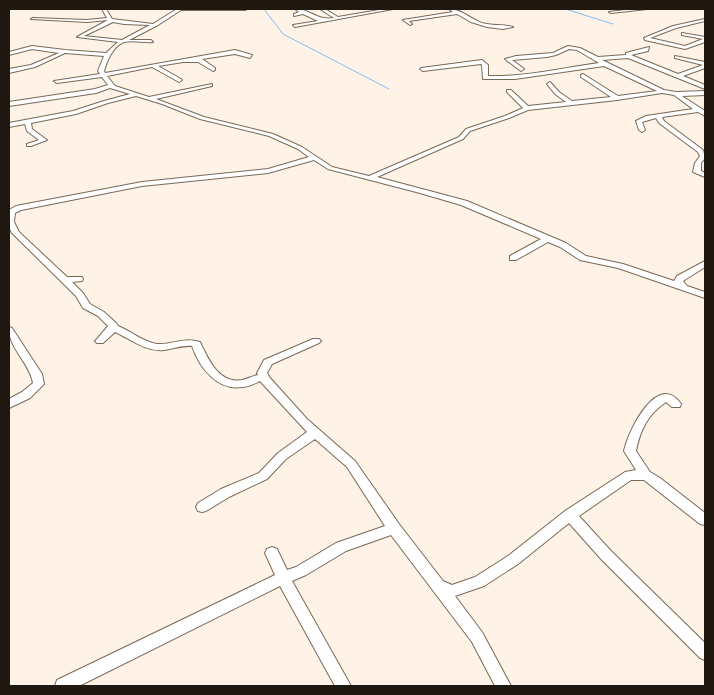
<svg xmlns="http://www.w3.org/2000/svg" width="714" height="695" font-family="'Exo 2',sans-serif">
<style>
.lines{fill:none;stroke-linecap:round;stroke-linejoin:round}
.stream{stroke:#84bbf4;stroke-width:1}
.minor-casing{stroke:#796957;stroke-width:2}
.minor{fill:#fff;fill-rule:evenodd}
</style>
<rect width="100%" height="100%" fill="#fff3e7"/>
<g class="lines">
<path class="stream" d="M264,9L283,34L389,89
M565,9L613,24"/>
<g class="minor-casing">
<path id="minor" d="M102,9H106L112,19L153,24L177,9H247L245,10H181L158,25L129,40H151L153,42C144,43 133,40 124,42C113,46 107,61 104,71L105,73L235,50L252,55L250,58L235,54L202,59L215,68V70L213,71L198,62H183L158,66L181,79L182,80L179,82L152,67L107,76L115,86L149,97L212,84V86L156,99L204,117L273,134L302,147L332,167L369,176L459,137L466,129L505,116L523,108L507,92V90H511L528,106L566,102L555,94L547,84L550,82L559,92L572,101L611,97L581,77V75L583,74L618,96L657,91L604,66L515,79H483L482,65L481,64L423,71L420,69L421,68L482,60L488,65V76C526,77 562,68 599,63L577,50L569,49L556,55L547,57L512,60L523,68L524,69L521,71L505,59L516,56L553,53L568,46L580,48L598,57L626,55V53L649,47L648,51L631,55L678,74L703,65L675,58V56L705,62V68L683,76L705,85V89L628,58L602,60L664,90L676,92L705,91V95L682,96L705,111V116L698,112L662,117L664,121L703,150L705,158L701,163V171L705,173V177L693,172L695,163L700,156L698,152L659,123L656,118L642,122L645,130L642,132L639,130L636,121L646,116L693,109L674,95L662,93L617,100L528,110L509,118L470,131L463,139L377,177L467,201L566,243L586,256L623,264L674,281L677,276L705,261V267L683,281L687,286L705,292V298L618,268L580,260L560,247L548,242L516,260H510V256L541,239L461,205L420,193L328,169L314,160L268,173L142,186L21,210L15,213L14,222L19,232L67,277H82L83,279L82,281L72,282L83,293L90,304L104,312L116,323L118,326C131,331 143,342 157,344C173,345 183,337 200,342C208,358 218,384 242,380C247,379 252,376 258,375L257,373L264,360L313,339H319L321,341L319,343L272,364L267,373L270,378L307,419L355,461L399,524L443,581L452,585L475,577L508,556L565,511L625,472L636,470L624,451C628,431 658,370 681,404L680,407H672L666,402C648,414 640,430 636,451L650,472L660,478L705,513V525L700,524L644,480H631L579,516L611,551L705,643V660L700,658L601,559L569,523L518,564L484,586L455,596L482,632L511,686H495L472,642L391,535L346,551L306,575L292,581L351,686H335L280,586L79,686H55L57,680L275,575L265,553L267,549L272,547L277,549L287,570L296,567L336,543L385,526L347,467L315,439L286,459L267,479L229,497L206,511L202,512L198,511L196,507L198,503L221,489L259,473L278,453L307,432L260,381C254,384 248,387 242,387C217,391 199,367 192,346C182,345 173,349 164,350C145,352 131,339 115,332L103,343H97L95,341L97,339L108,326L98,316L83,308L76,296L12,233L9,227V210L16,206L142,182L268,169L309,157L298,149L269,136L200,119L162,104L136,96L108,103L76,114L31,123L32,129L47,140L31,146H27V144L39,140L27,131L25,124L9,127V123L73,111L104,101L130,94L110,88L96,93L9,106V102L95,89L108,85L102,77L57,83L54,81L100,74L98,71L104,56L65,53L35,67L9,73V69L31,65L59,53L32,49L9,55V52L32,46L65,50L106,53L118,42L77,37L108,20L87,22L31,19L33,18L87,20L107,18ZM113,22L124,24L150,25L122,40L84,36Z
M295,9C309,8 316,21 334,18L320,9H325L338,17L385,9H393L295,27L293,25L318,21L303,14L294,16V14L299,12Z
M449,9C459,8 471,19 482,23C492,26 504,24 513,27L503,29L487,27L471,22L457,14L409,21L412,24L410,25L403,20L453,12Z
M633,9H647L611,13L609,12Z
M705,19V21L676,28L650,38L685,46L703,39L682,35V33L705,37V42L685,49L645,40L644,38L673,26Z
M9,327L12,328L42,374L44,384L30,398L9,408V399L22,392L33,383C30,363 8,348 9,327Z"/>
</g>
<use href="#minor" class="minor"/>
</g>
<rect width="714" height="695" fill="none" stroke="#1f1811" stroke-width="20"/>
</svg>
